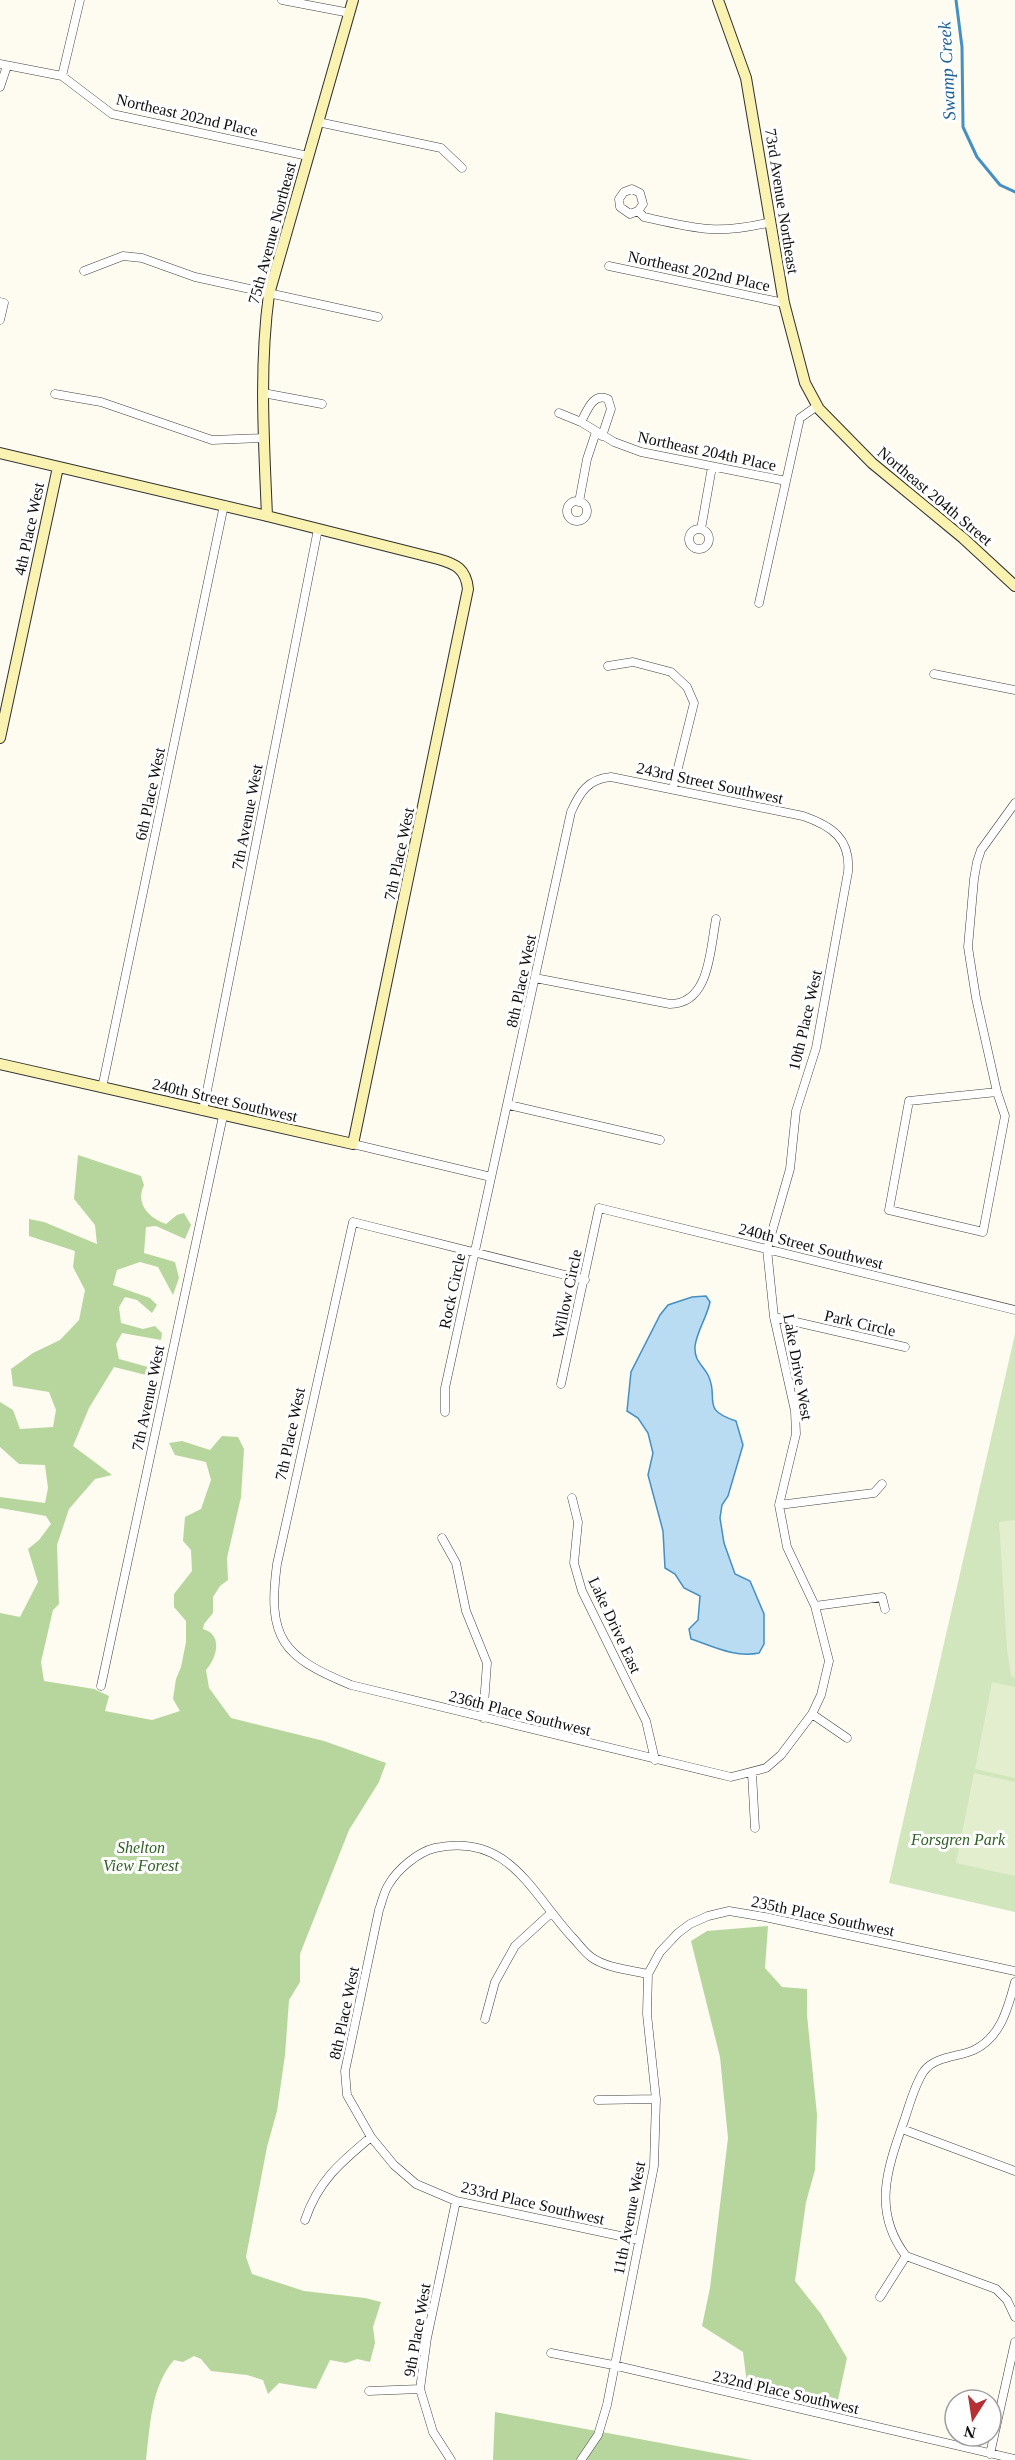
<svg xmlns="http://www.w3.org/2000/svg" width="1015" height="2460" font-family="'Times New Roman',serif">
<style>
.green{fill:#d1e6bc}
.forest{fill:#b6d69d}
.pitch{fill:#e2eecd}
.water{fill:#b9dcf2;stroke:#458fc3;stroke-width:1.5}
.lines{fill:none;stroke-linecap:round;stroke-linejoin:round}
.stream{stroke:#458fc3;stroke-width:3}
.street-casing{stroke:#414141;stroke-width:9}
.secondary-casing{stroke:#303030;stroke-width:12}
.street{stroke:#fff;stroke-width:8}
.secondary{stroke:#f9f2b0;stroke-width:10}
.labels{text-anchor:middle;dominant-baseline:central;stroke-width:6;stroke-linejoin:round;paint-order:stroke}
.street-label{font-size:16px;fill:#0e0e0e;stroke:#fff}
.park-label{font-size:16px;font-style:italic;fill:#2f6123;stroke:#fff}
.water-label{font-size:18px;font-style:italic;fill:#206297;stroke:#fff}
</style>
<rect width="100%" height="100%" fill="#fefbf0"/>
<path class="green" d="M1015,1334V1912L889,1883Z"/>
<path class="forest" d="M78,1155L141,1176L144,1185C135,1204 149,1218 166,1224L177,1215L184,1213L191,1225L185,1239L156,1226L146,1227L144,1253L175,1262L179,1278L173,1295L158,1267L140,1262L117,1270L113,1285L150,1298L157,1305L152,1313L137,1300L125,1297L119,1307L121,1323L143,1329L155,1326L162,1333L161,1340L122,1333L116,1344L119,1359L148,1367L146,1375L114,1367L89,1408L73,1446L112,1475L95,1479L69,1509L57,1545L59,1604L53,1610L41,1662L44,1681L94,1689L109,1696L105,1711L152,1720L180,1711L173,1699L176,1679L181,1667L186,1642V1621L174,1607V1594L192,1571L191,1550L183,1541L185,1517L201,1509L211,1480L206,1462L175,1455L169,1443L182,1441L210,1450L222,1436L238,1437L244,1449L241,1497L227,1558L228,1580L220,1586L213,1597V1613L204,1624L203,1629C224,1635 216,1659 206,1670L209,1688L231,1718L324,1741L386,1763L379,1782L349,1830L300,1954V1982L289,2000L285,2055L277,2111L267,2147L246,2257L252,2274L304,2291L365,2298L381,2302L373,2327L375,2343L370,2362L357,2359L346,2363L330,2360L316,2389L279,2383L268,2394L263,2380L247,2375L211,2371L201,2359L194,2356L183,2362L174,2360C151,2386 150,2427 146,2460H0V1613L20,1617L38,1582L28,1549L39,1540L51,1524L46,1516L0,1508V1497L45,1503L48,1488L45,1465L19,1464L0,1447V1402L13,1410L20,1429L53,1427L56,1410L49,1392L13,1386L11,1369L33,1353L60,1340L79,1320L85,1290L73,1267L75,1251L29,1236V1219L44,1222L97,1244L95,1225L74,1199Z
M768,1926L765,1968L782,1987L807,1989V2015L817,2115L815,2170L806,2202L795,2281L821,2314L847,2358L837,2404L747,2384L743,2352L702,2326L710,2288L728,2138L720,2057L691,1941L707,1931Z
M495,2412L752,2460H493Z"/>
<path class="pitch" d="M1015,1520V1678L1011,1676L1007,1649L999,1522Z
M992,1682L1015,1687V1778L975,1769Z
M974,1773L1015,1782V1876L956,1863Z"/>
<path class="water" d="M706,1296L710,1302C707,1317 697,1331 695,1346C694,1361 702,1364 708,1375C720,1399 699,1409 736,1421L743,1445L728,1496L722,1505L720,1518L724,1543L735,1574L750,1581L764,1614V1644L759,1653C735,1658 712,1646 691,1639L689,1629L698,1620L700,1596L684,1588L675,1574L665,1568L663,1531L648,1475L653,1453L648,1433L638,1418L627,1411L631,1372L660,1315L668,1305L692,1297Z"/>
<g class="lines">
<path class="stream" d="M956,0L962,47L963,127L977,157L1000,185L1015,192"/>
<g class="street-casing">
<path id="street" d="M282,0L350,13
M0,64L62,76L112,114L308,156
M62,76L80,0
M0,87L7,66
M318,122L441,148L462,168
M638,211L630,214L620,207L619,199L624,192L632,189L640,193L643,204L638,211L644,217C697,229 717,235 771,222
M609,266L784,303
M84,271L123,256L142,258L195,277L378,317
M0,302L4,303L0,320
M263,393L322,404
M55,394L101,402L212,440L264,438
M559,413L581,422L614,442L641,452L786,481
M581,422C587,411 593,392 608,399L611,409L602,436
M567 511a10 10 0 1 1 20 0a10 10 0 1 1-20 0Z
M579,502L587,459L596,432
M689 539a10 10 0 1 1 20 0a10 10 0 1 1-20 0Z
M701,529L712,467
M759,603L800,418L817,406
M608,666L633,662L671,672L687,687L694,703L673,788
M934,674L1015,690
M535,978L670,1004C710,1004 710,949 716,919
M102,1088L224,505
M997,1092L1005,1116L983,1232L889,1210L909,1101Z
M997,1092L976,998L968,947L974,879L977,862L981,850L1015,803
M509,1105L660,1140
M203,1111L318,529
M353,1144L491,1177
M774,1317L905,1347
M561,1384L599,1208L1015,1310
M445,1412V1388L571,812C580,792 588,779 611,777L803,816C832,826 851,839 848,872L816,1048L796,1111L790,1169L767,1249L774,1317L795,1411L796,1434L779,1505L787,1547L815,1606L829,1661L821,1695L812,1714L781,1755L766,1768L731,1777L351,1685C282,1657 267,1638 277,1564L353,1222L585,1280
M572,1498L578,1522L574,1563L582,1591L646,1721L655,1760
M779,1505L874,1493L882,1484
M442,1538L456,1563L466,1611L487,1663L483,1718
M815,1606L882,1597L885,1609
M101,1686L223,1116
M812,1714L847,1738
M752,1773L755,1828
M485,2019L495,1982L515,1946L551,1913
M598,2100L656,2099
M902,2129L1015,2171
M305,2220C318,2181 341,2162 371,2137
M639,2240L456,2201L416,2184L394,2165L371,2137L347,2095L345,2071L379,1910C382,1902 384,1891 389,1884C398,1869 418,1852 435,1848C508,1832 531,1892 572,1937C578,1943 584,1952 591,1957C606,1968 630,1970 648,1974
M906,2256C871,2210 888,2167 905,2118C910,2103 915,2084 924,2071C935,2056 959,2057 974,2050C1001,2037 1008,2008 1015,1982
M906,2256L996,2289L1007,2300L1015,2317
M880,2297L906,2256
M551,2353L613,2365L1015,2459
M369,2391L420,2389
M990,2454L1015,2342
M451,2460L433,2432L420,2389L427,2338L456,2201
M581,2460L598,2435L607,2405L654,2166L656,2099L647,2014L648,1974L660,1952L678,1933L690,1924L708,1916L729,1911L765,1917L1015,1971"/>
</g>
<g class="secondary-casing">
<path id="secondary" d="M718,0L746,78L784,303L805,383L819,409L872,463L963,538L1015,586
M0,453L267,516L438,559C456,564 466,569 468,589L353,1144L0,1064
M267,516C264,442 259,368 269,294L353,0
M0,738L58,467"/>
</g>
<use href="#street" class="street"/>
<use href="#secondary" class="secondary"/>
</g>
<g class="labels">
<g class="street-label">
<text transform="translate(187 115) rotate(13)">Northeast 202nd Place</text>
<text transform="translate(782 201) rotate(81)">73rd Avenue Northeast</text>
<text transform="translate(272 233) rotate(-75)">75th Avenue Northeast</text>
<text transform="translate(699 271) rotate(12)">Northeast 202nd Place</text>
<text transform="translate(707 451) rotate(12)">Northeast 204th Place</text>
<text transform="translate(935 496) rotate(40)">Northeast 204th Street</text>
<text transform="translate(29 529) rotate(-78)">4th Place West</text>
<text transform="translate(710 783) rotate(12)">243rd Street Southwest</text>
<text transform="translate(150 794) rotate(-78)">6th Place West</text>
<text transform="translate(247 817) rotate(-79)">7th Avenue West</text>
<text transform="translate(399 854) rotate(-78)">7th Place West</text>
<text transform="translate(521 981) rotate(-78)">8th Place West</text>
<text transform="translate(805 1020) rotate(-77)">10th Place West</text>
<text transform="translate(225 1100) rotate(13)">240th Street Southwest</text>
<text transform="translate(811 1246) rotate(14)">240th Street Southwest</text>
<text transform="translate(452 1291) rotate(-78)">Rock Circle</text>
<text transform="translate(567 1294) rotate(-78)">Willow Circle</text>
<text transform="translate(860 1323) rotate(13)">Park Circle</text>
<text transform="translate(798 1367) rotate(80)">Lake Drive West</text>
<text transform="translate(148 1398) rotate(-78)">7th Avenue West</text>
<text transform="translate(290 1434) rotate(-78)">7th Place West</text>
<text transform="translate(615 1625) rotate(65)">Lake Drive East</text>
<text transform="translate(520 1713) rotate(14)">236th Place Southwest</text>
<text transform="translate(823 1916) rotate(12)">235th Place Southwest</text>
<text transform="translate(344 2013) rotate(-78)">8th Place West</text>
<text transform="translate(533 2203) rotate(13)">233rd Place Southwest</text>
<text transform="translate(629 2218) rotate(-79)">11th Avenue West</text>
<text transform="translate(417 2330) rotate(-80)">9th Place West</text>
<text transform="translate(786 2392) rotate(13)">232nd Place Southwest</text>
</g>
<g class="park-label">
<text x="958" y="1839">Forsgren Park</text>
<text x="141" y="1847">Shelton<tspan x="141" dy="18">View Forest</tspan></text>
</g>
<g class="water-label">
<text transform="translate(947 71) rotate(-93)">Swamp Creek</text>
</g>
</g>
<g transform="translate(973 2418) rotate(192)"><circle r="28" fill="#ffffff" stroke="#9f9f9f" stroke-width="1.5"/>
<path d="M0-4.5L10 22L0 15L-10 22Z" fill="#b43035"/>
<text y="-9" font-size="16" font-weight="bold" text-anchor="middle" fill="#0e0e0e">N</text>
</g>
</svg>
